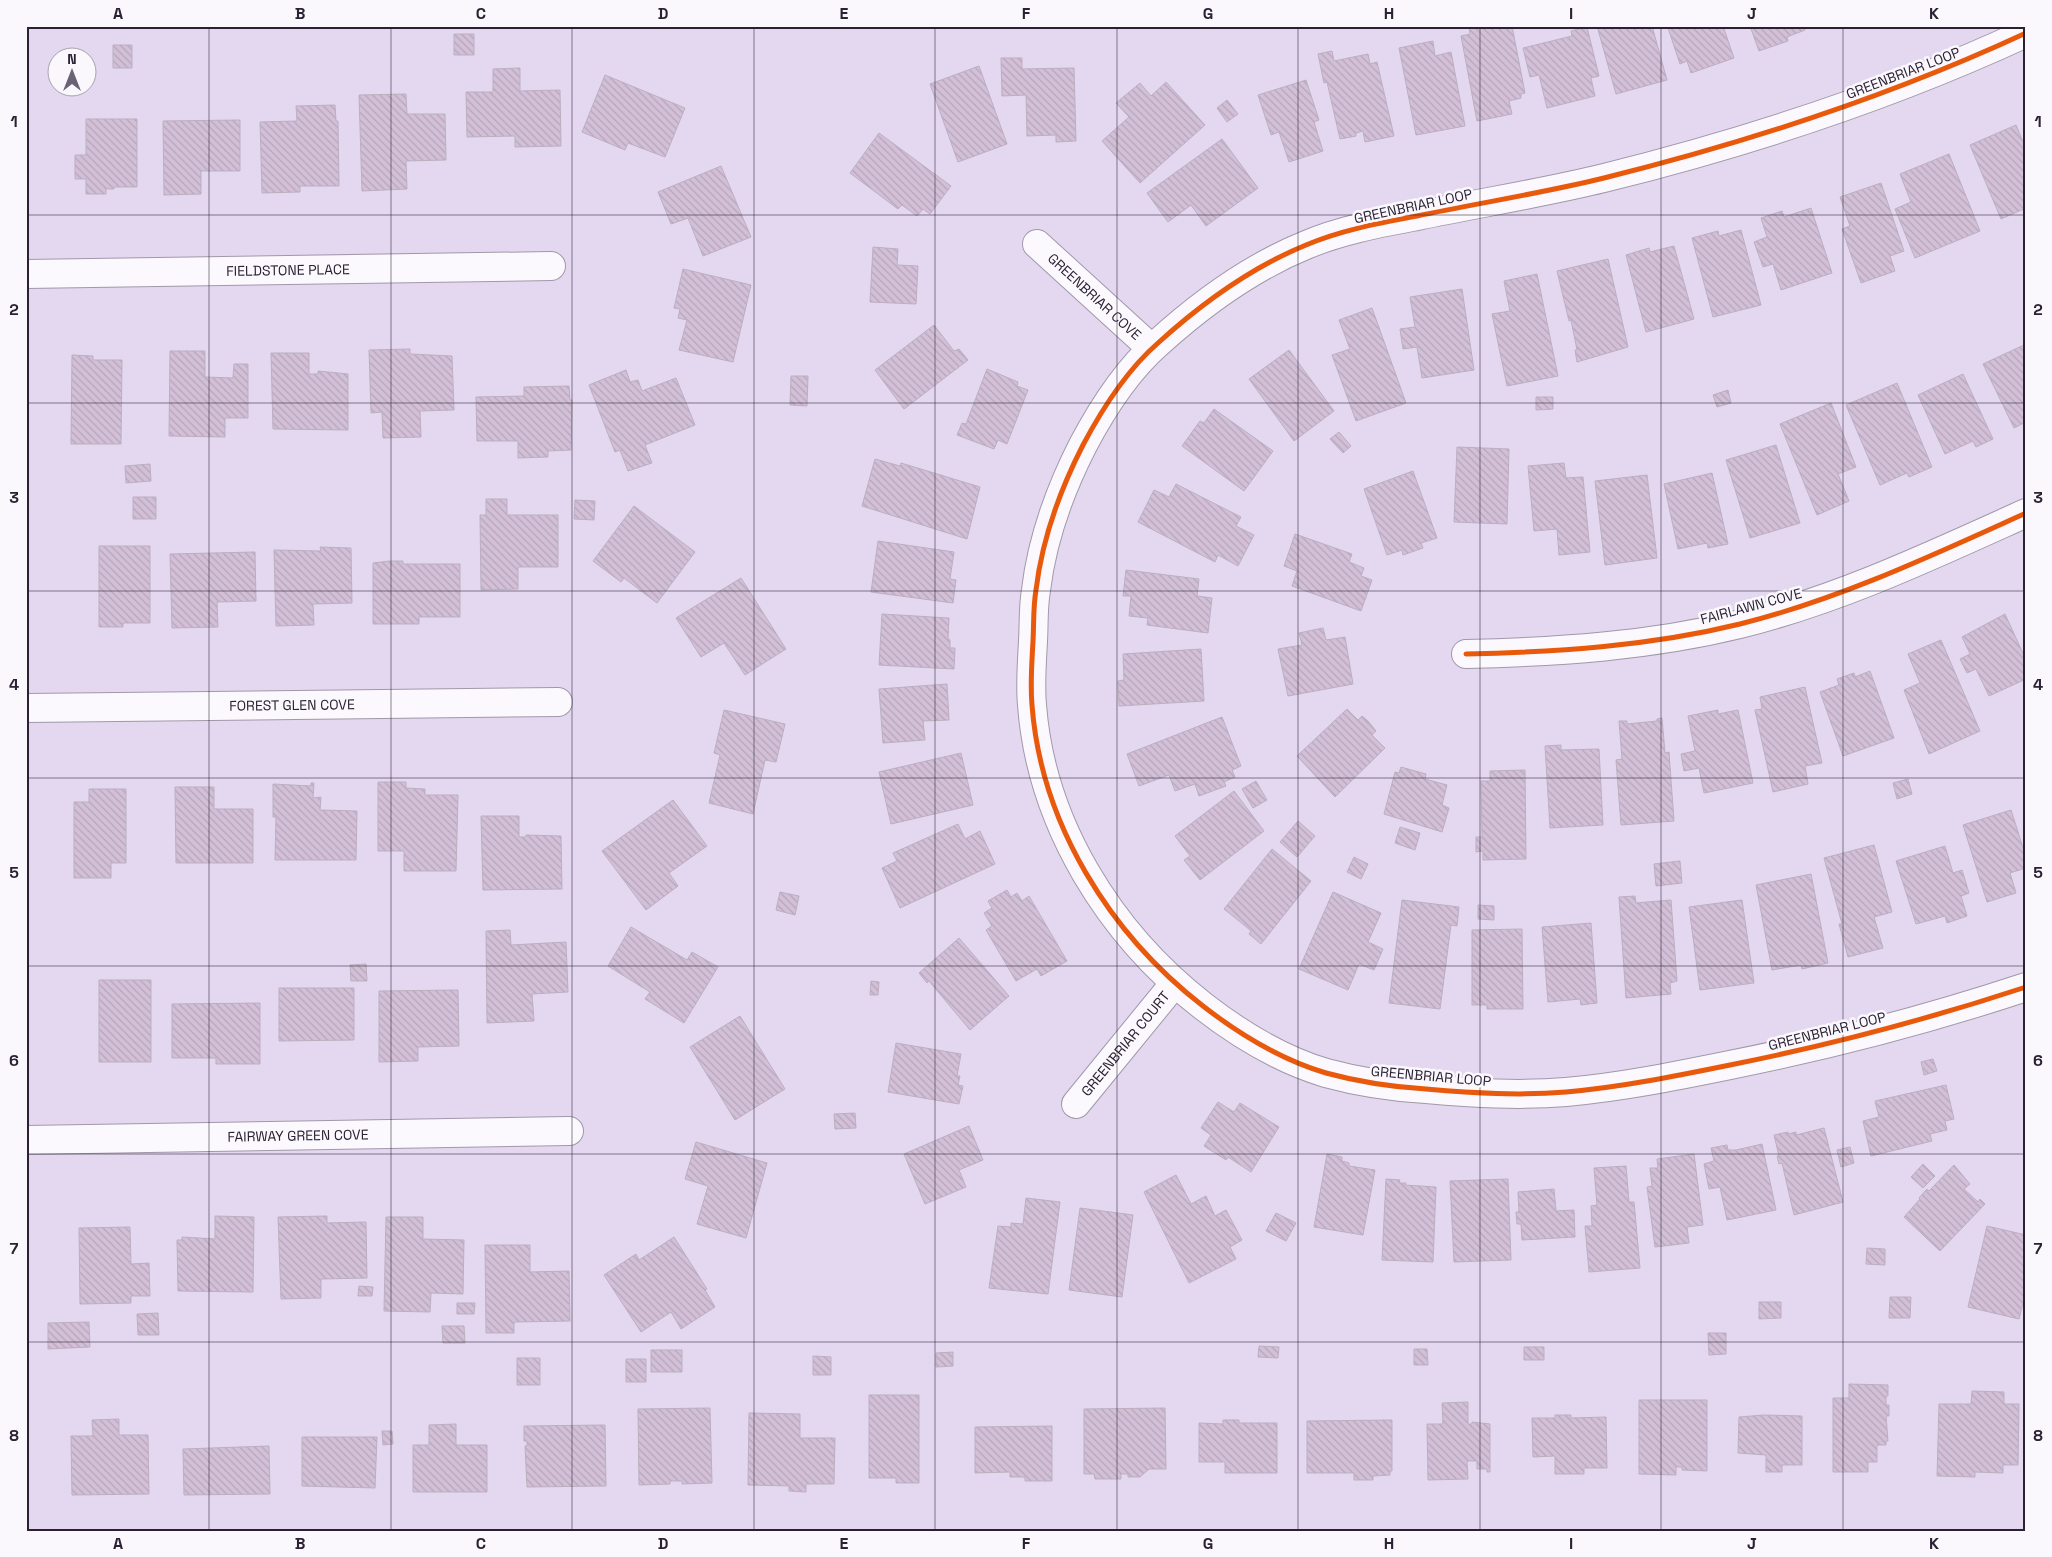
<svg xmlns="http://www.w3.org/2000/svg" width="2052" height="1557" font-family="'Space Grotesk',sans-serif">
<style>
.building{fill:url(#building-back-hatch);stroke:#bbafc0}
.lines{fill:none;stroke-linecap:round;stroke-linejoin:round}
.minor-casing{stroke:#a198aa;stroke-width:30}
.minor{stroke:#fbf9fd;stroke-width:28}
.cycleway-casing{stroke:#faf8fd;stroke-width:8}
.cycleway{stroke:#e8590c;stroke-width:5}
.grid{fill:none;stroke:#2a2233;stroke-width:1;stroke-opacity:0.55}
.labels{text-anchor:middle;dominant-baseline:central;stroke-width:5;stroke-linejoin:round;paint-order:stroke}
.street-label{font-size:14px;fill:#2a2233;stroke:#faf8fd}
.neatline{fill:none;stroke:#2a2233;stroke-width:2}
.grid-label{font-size:16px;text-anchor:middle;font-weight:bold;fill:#2a2233}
</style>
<defs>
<pattern id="building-back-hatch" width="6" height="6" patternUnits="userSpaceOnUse" patternTransform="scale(1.25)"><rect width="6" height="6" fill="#d3c0d8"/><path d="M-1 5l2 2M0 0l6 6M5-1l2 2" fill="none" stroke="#b5a5ba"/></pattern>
</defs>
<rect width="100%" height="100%" fill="#e4d8f0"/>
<path class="building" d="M1469,26H1512L1525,93L1521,94V98L1509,101L1512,114L1477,121L1461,36L1470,34Z
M1597,26H1652L1667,80L1616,94Z
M1723,26L1734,58L1691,73L1687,61L1680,64L1668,28Z
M1750,26H1804L1805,30L1787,37L1788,41L1759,51Z
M1587,27L1599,76L1591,78L1595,96L1547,108L1539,75L1530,77L1523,48L1572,36L1571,31Z
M454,34H474V55H454Z
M1433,41L1435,56L1451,52L1465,126L1416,135L1399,48Z
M113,45H132V68H113Z
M1332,51L1334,61L1368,54L1370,64L1377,62L1394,136L1365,142L1363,131L1356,133V136L1340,139L1327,82L1324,83L1318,54Z
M1001,58H1022V69L1074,68L1076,141L1056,142V135L1027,136L1026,95L1002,96Z
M979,66L1007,144L958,162L930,84Z
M520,68V91L560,90L561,146L515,147V136L467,137L466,92H493V69Z
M605,75L685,108L665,157L628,143L625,150L582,132Z
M1306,80L1319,120L1314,122L1323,151L1289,162L1279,132L1271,135L1258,95Z
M1166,82L1205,125L1140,183L1102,141L1129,117L1116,103L1140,83L1151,96Z
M406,94L407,114H445L446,160L406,161L407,189L362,191L359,95Z
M1227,100L1238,114L1227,122L1217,108Z
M335,105L336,121H338L339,186H300V192L262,193L260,122L297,121L296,106Z
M86,119H137V187H114V189H106V194H86V179H75V155H86Z
M240,120V171H201V194L164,195L163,121Z
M2016,125L2026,149V208L2001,219L1970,145Z
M879,133L951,186L930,214L923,209L917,216L902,205L898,209L850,173Z
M1222,139L1258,188L1206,226L1191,205L1168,222L1147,193Z
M1949,154L1980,231L1915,258L1895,209L1911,202L1900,174Z
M721,166L751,237L703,256L688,218L671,224L658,192Z
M1881,183L1904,251L1890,256L1895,271L1861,283L1842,229L1850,226L1840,197Z
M1811,208L1832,273L1781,290L1773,264L1763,267L1754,242L1767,237L1761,218L1782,211L1784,217Z
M1741,230L1761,305L1713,317L1692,238L1718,231L1719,236Z
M1674,246L1694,319L1646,332L1626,255L1649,248L1650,252Z
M873,247L898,249L897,265L918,266L916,304L870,302Z
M1608,259L1628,347L1577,362L1575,350H1577L1571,320L1569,321L1557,271Z
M683,269L751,285L733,362L679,350L687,320L678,318L680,309L674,308Z
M1537,274L1558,376L1507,386L1492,314L1510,311L1504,281Z
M1462,289L1474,370L1422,378L1417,347L1403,349L1400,329L1415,327L1410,297Z
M1372,308L1406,403L1356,421L1332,355L1350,349L1339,320Z
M934,325L954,351L959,349L968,360L904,409L875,370Z
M2026,344V422L2014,428L1983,364Z
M410,349V354L452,356L454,410L420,411L421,437L383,438L382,412L371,413L369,350Z
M1289,350L1334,411L1294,441L1249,379Z
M170,351H205V377L233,378L234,364H248V418H225V437L169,436Z
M271,353H309V374H318V371L348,374V430L273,429Z
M72,355L93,356V360H122L121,444H71Z
M987,369L1018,382L1017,386L1028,390L1007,444L998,440L994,449L957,435L962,423L966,424Z
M626,370L630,382L638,380L642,391L676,378L695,425L645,445L652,463L628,471L620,450L615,452L589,385Z
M1963,374L1993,439L1976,447L1973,441L1945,454L1918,395Z
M791,376H808L807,406L790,405Z
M1897,383L1932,467L1909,477L1907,473L1880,485L1846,405Z
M569,386L570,400H572L571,450L548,451V457L518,458V441H477L476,397L524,396V387Z
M1728,390L1731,403L1717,407L1713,395Z
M1536,397H1553V409L1536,410Z
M1831,403L1856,467L1838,474L1849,501L1817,515L1780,424Z
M1214,409L1273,451L1244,491L1182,446L1200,421L1204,423Z
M1339,432L1351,446L1343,453L1330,439Z
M1776,445L1800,523L1750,538L1726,460Z
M1457,447L1509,449L1507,524L1454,522Z
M875,459L900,466L901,463L980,487L967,539L862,506Z
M1564,463L1566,478L1583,477L1590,552L1559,555L1557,529L1534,531L1528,466Z
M150,464L151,481L126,483L125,466Z
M1413,471L1437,538L1421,543L1423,548L1403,555L1402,550L1387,555L1364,489Z
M1712,473L1728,544L1708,548L1707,543L1678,549L1664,484Z
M1647,475L1657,558L1605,565L1595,481Z
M1176,484L1241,517L1236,526L1254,535L1238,566L1218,555L1215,562L1138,522L1154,490L1169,497Z
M133,497H156V519H133Z
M486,499H507V515H558V567H518V589L481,590L480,515H486Z
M575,500L595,501L594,520L574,519Z
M634,506L695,552L657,603L624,578L621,582L593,561Z
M1295,534L1352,554L1349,562L1364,568L1361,576L1372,580L1361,611L1292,586L1297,571L1284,566Z
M878,541L954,552L950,579L956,580L953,603L871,592Z
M99,546H150V623H123V627H99Z
M320,547L351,548L352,603L313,604L314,625L276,626L274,550L321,551Z
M255,552L256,601L217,602L218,627L172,628L170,554Z
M390,561H403V564H460V617H419V624H373V563Z
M1126,570L1199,579L1197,596L1212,598L1208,633L1147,625L1148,618L1129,616L1131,596H1123Z
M741,578L786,649L745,675L724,643L701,657L676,618Z
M882,614L949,618L948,639L950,640V648H955L954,669L879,665Z
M2005,614L2026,660V679L1989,696L1976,669L1967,673L1960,659L1970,654L1962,637Z
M1323,628L1326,640L1345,637L1353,684L1288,696L1278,649L1302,645L1299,633Z
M1941,640L1980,731L1929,754L1904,690L1920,683L1908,654Z
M1201,649L1204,701L1119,706L1118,681L1124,680L1123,654Z
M1870,671L1894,738L1843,756L1820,692L1839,685L1837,679L1854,673L1855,677Z
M947,684L949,720L923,721L925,740L883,743L879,689Z
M1805,687L1822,763L1805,766L1808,784L1773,792L1755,710L1762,709L1760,697Z
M1347,709L1358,720L1362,716L1368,721L1376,731L1372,735L1385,748L1335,797L1297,756Z
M724,710L785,724L776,762L765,760L753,814L709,803L720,755L714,753Z
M1718,710V714L1738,710L1753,783L1704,793L1699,768L1684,771L1681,754L1695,751L1688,716Z
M1222,717L1241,766L1232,770L1235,777L1224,782L1226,786L1199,796L1195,784L1175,791L1169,775L1139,786L1127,754Z
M1662,718L1665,753L1669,752L1674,821L1621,825L1616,760L1622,759L1619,721H1627V724L1657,721V719Z
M1561,745V750L1599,749L1603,825L1550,828L1545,746Z
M961,753L973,805L891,824L879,772Z
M1401,767L1426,774L1425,779L1447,785L1442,805L1449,808L1442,832L1384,814L1395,772L1399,773Z
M1525,770L1526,859L1483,860V851L1476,852V837H1482L1481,781H1490V771Z
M1908,779L1912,794L1897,799L1893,783Z
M1256,781L1267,800L1253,808L1242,789Z
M378,782H406V788L425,789V795H458L456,871H404V851H378Z
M311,783H314L313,798L321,797L320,810L357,811L356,860H275L276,817H273V784L311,786Z
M175,787H214V809H253V863H176Z
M89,789H126V863H111V878H74V802H89Z
M1234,791L1264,831L1200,880L1184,860L1190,856L1175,836Z
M673,800L707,846L669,873L678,886L646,910L602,851Z
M2011,810L2026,857V868L2010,873L2016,893L1987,902L1963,825Z
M481,816H519V837H526V835L561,836L562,889L483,890Z
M1298,821L1315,836L1297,857L1280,842Z
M958,824L965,839L980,831L995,864L900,908L882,868L897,861L893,853Z
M1400,827L1420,833L1415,850L1395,843Z
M1874,845L1892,912L1874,917L1883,948L1848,957L1839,924H1842L1824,858Z
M1945,846L1953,873L1962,870L1969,893L1961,896L1967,916L1947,923L1945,916L1916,924L1896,861Z
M1272,849L1311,881L1261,944L1249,934L1251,931L1244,925L1224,909Z
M1354,857L1368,864L1361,879L1347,872Z
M1680,861L1682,883L1656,886L1654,864Z
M1811,874L1828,963L1802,969L1801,965L1772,970L1756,885Z
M1007,890L1011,897L1017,893L1022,901L1029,896L1067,961L1041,976L1037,969L1016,981L986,930L992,926L984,913L992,908L988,901Z
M780,892L799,896L795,915L776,910Z
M1333,892L1381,913L1368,942L1383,949L1374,970L1359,964L1348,990L1299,969Z
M1635,896L1636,903L1671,900L1677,981L1670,983L1671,994L1626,998L1619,897Z
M1402,900L1459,907L1457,926L1451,925L1440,1009L1389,1003Z
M1742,900L1754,983L1700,990L1689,907Z
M1478,905L1494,906V920L1478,919Z
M1591,923L1597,1003L1581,1005L1580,999L1548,1002L1542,927Z
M631,927L687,960L692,952L718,967L684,1023L645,999L650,992L608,966Z
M1522,929L1523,1009H1487V1005H1472V930Z
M510,930L511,945L566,942L568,992L532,994L534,1021L487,1023L486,931Z
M959,938L1009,996L970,1030L929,981L927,983L919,973Z
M366,964L367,981H351L350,965Z
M99,980H151V1062H99Z
M871,981L879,982L878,995H870Z
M279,988H354V1040L279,1041Z
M458,990L459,1046L418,1047V1061L379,1062V991Z
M260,1003V1064H216V1058H172V1004Z
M740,1016L785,1089L735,1120L690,1047Z
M896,1043L961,1054L957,1076H960L958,1085L963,1086L959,1104L888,1092Z
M1933,1059L1937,1071L1924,1075L1921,1062Z
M1946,1085L1954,1119L1945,1121L1947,1130L1930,1134L1932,1141L1871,1156L1863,1121L1879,1117L1875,1101Z
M1218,1102L1234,1112L1240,1103L1279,1127L1251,1172L1228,1157L1226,1160L1204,1146L1211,1135L1201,1128Z
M855,1113L856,1128L835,1129L834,1114Z
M969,1126L983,1160L959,1170L966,1187L925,1204L904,1154Z
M1824,1128L1843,1202L1794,1215L1782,1163L1779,1164L1777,1156H1779L1774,1135L1788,1132V1134L1796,1132V1135Z
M696,1142L767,1163L746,1238L697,1224L708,1186L685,1179Z
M1762,1144L1776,1210L1727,1220L1720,1187L1709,1189L1704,1164L1714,1161L1711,1148L1727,1145L1728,1150H1736Z
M1850,1147L1854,1163L1841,1167L1837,1150Z
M1327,1154L1342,1157V1161L1349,1163V1166L1375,1170L1363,1235L1314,1227Z
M1694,1154L1703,1225L1687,1227L1689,1243L1655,1247L1647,1187L1652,1186L1650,1168H1658L1657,1159Z
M1923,1164L1935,1176L1923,1188L1911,1177Z
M1954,1165L1970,1184L1964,1189L1978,1202L1980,1199L1985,1204L1940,1251L1904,1217L1920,1199L1919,1198L1927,1189L1929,1191Z
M1626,1166L1629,1202H1634L1640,1268L1589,1272L1585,1226H1592L1591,1206L1597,1205L1594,1168Z
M1176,1175L1191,1204L1206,1196L1215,1216L1226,1210L1242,1240L1230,1247L1236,1259L1189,1283L1144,1192Z
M1386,1179L1400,1180L1399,1183H1406L1405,1185L1436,1187L1433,1262L1382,1260Z
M1508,1179L1511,1260L1454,1262L1450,1181Z
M1554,1189L1556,1211L1574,1210L1575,1237L1522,1240L1521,1224H1517L1516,1212H1519L1518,1192Z
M1026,1198L1060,1202L1048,1294L989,1288L998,1226L1011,1227V1223L1023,1224Z
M1080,1208L1133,1215L1122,1297L1069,1290Z
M1276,1213L1296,1223L1286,1241L1266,1231Z
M215,1216L254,1217L253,1292L178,1291L177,1240H182V1237L215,1239Z
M327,1216V1223L366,1222L367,1278L321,1279V1298L281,1299L278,1217Z
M386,1217H423V1239L464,1240L463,1294L431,1293L430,1312L384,1311Z
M1987,1226L2026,1235V1292L2019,1319L1968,1307Z
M130,1227L131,1264L149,1263L150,1296H131V1303L80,1304L79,1228Z
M674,1237L707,1289L705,1290L715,1307L681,1329L671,1312L641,1332L604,1275L636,1254L639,1260Z
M485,1245H530V1272L569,1271L570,1321L514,1322V1333H486Z
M1867,1248L1885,1249V1265L1866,1264Z
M359,1286L373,1287L372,1296H358Z
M1890,1297H1911L1910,1318H1889Z
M1759,1302H1781V1318L1759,1319Z
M457,1303H475L474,1314H457Z
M158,1313L159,1335H138L137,1314Z
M89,1322L90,1347L48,1349V1323Z
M442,1326H464L465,1343H443Z
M1708,1333H1726V1354L1709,1355Z
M1259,1346L1279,1347L1278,1358L1258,1357Z
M1524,1347H1544V1360H1524Z
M1414,1349H1427L1428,1365H1414Z
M651,1350H682V1372H651Z
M953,1352V1366L936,1367V1353Z
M813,1356L831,1357V1375H813Z
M517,1358H540V1385H517Z
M626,1359H646V1382H626Z
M1849,1384L1888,1385V1396H1886V1405H1889V1416H1886L1888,1441H1886V1445H1877V1462H1868V1472H1833V1398H1849Z
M1972,1391L2004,1392V1404H2019L2018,1465H2003V1473L1975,1472V1477L1937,1476L1939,1404H1971Z
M869,1395H919V1483H896V1478H869Z
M1639,1400H1707V1471L1682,1470V1467H1676V1475L1639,1474Z
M1468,1402V1424H1472V1422L1490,1424V1472H1487V1469H1477V1461H1467L1468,1479L1428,1480L1427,1424H1443L1442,1403Z
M710,1408L712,1483L682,1484V1481H670V1484L639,1485L638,1409Z
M1165,1408L1166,1469H1149L1140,1477H1128V1474H1121V1479H1095L1094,1474H1084V1409Z
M749,1413L800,1414V1438H835L834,1484H806V1492L789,1491V1486L748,1485Z
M1555,1415H1571V1418L1606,1417L1607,1468H1584V1474H1555V1456L1533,1457L1532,1418H1555Z
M1764,1415L1802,1416V1465H1782V1472H1766V1455L1738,1453L1739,1417Z
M119,1419V1435H148L149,1494L72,1495L71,1436H93L92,1420Z
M1223,1420H1239V1423H1277V1473H1225V1462H1199V1423L1223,1424Z
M1392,1420V1471H1390V1475L1373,1476V1480H1354V1473H1307V1421Z
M456,1424V1445H487V1492H413V1445H429V1425Z
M605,1425L606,1486L527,1487L525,1446H527V1441H524V1426Z
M1052,1426V1481H1025V1477H1010V1472L975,1473V1427Z
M382,1431H392L393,1444L383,1445Z
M302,1437H377L375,1488L302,1486Z
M269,1446L270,1494L184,1495L183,1449Z"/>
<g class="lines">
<g class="minor-casing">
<g id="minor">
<path d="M2026,33C1890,96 1749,142 1604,178C1543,193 1479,203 1417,216C1380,223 1341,230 1306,245C1252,267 1201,304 1158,343C1127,370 1102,409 1083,445C1060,490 1042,540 1036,590C1033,607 1034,624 1033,641C1032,662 1030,683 1032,705C1041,824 1110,934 1203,1006C1239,1034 1282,1060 1326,1073C1359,1082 1392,1087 1426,1089C1473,1093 1520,1096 1566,1092C1622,1087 1676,1076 1730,1065C1830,1045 1929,1019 2026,987"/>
<path id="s1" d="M1037,244L1151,348"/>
<path id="s2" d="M26,274L551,266"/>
<path d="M1466,654C1558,652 1650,646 1740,624C1840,599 1933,555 2026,513"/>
<path id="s3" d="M26,708L558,702"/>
<path id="s4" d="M1076,1104L1174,984"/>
<path id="s5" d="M26,1140L569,1131"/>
</g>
</g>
<use href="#minor" class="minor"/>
<g class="cycleway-casing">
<path id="cycleway" d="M2026,33C1890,96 1749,142 1604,178C1543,193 1479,203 1417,216C1380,223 1341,230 1306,245C1252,267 1201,304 1158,343C1127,370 1102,409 1083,445C1060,490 1042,540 1036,590C1033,607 1034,624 1033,641C1032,662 1030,683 1032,705C1041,824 1110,934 1203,1006C1239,1034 1282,1060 1326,1073C1359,1082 1392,1087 1426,1089C1473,1093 1520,1096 1566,1092C1622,1087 1676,1076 1730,1065C1830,1045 1929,1019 2026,987
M1466,654C1558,652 1650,646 1740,624C1840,599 1933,555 2026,513"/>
</g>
<use href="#cycleway" class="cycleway"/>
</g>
<path class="grid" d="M209,26V1531M391,26V1531M572,26V1531M754,26V1531M935,26V1531M1117,26V1531M1298,26V1531M1480,26V1531M1661,26V1531M1843,26V1531M26,215H2026M26,403H2026M26,591H2026M26,778H2026M26,966H2026M26,1154H2026M26,1342H2026"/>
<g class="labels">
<g class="street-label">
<text transform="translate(1903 73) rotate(-21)">GREENBRIAR LOOP</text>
<text transform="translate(1413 206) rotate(-12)">GREENBRIAR LOOP</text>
<text stroke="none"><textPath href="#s2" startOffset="262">FIELDSTONE PLACE</textPath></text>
<text stroke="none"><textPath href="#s1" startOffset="78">GREENBRIAR COVE</textPath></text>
<text transform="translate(1751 606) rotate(-15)">FAIRLAWN COVE</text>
<text stroke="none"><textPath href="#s3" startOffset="266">FOREST GLEN COVE</textPath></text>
<text transform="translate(1827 1031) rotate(-14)">GREENBRIAR LOOP</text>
<text stroke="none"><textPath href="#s4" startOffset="78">GREENBRIAR COURT</textPath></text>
<text transform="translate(1431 1076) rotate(5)">GREENBRIAR LOOP</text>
<text stroke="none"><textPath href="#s5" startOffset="272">FAIRWAY GREEN COVE</textPath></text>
</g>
</g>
<rect width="2052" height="1557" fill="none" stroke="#faf8fd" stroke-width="55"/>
<g transform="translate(72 72)"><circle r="24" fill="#faf8fd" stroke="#a7a2ac"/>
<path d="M0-4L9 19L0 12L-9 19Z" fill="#6b6275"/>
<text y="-8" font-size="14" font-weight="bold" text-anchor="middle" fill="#2a2233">N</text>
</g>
<rect x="28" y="28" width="1996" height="1502" class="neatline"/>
<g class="grid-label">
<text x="118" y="19">A</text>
<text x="300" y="19">B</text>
<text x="481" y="19">C</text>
<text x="663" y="19">D</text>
<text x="844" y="19">E</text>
<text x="1026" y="19">F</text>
<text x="1208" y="19">G</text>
<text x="1389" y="19">H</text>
<text x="1571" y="19">I</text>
<text x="1752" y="19">J</text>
<text x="1934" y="19">K</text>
<text x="14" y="127">1</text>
<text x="2038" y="127">1</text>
<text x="14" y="315">2</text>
<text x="2038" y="315">2</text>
<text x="14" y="503">3</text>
<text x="2038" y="503">3</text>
<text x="14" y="690">4</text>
<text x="2038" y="690">4</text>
<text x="14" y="878">5</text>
<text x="2038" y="878">5</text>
<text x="14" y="1066">6</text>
<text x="2038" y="1066">6</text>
<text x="14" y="1254">7</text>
<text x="2038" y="1254">7</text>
<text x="14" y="1441">8</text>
<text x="2038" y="1441">8</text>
<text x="118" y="1549">A</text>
<text x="300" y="1549">B</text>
<text x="481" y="1549">C</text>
<text x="663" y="1549">D</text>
<text x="844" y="1549">E</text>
<text x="1026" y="1549">F</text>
<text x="1208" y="1549">G</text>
<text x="1389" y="1549">H</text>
<text x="1571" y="1549">I</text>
<text x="1752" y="1549">J</text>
<text x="1934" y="1549">K</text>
</g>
</svg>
